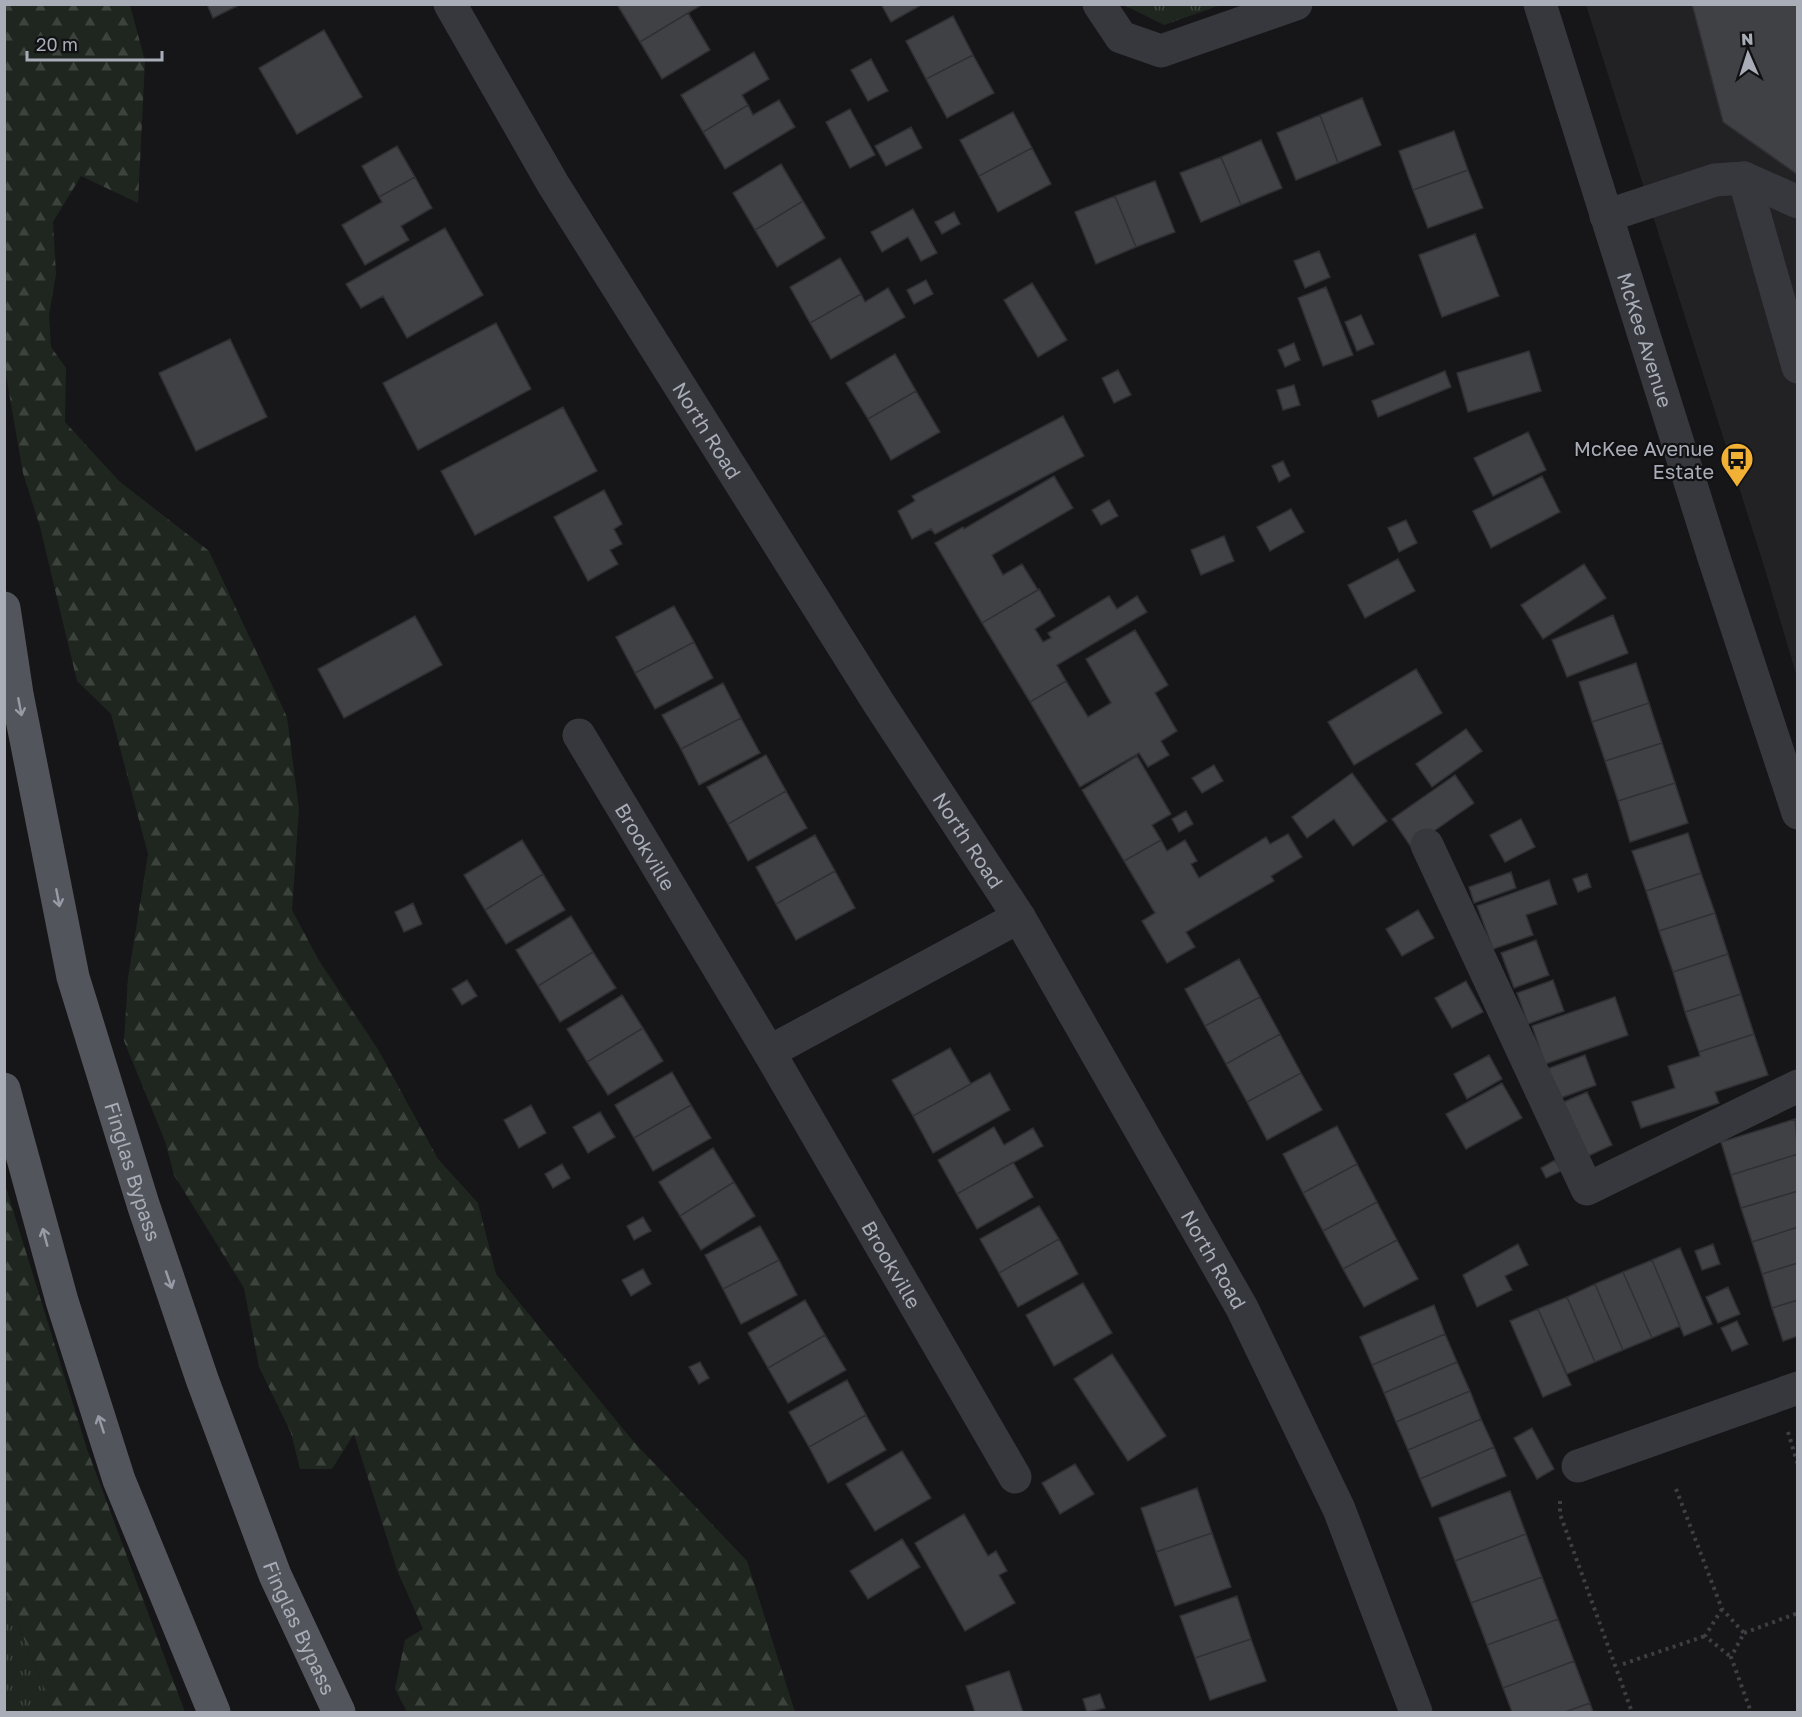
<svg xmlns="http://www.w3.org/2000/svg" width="1802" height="1717" font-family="'Golos Text',sans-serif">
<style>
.built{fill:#222225}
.forest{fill:url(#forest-firs)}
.park{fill:url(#park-tufts)}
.building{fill:#404145;stroke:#303034;stroke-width:1.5}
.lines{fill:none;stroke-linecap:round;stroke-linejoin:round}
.path{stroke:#3d3f44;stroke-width:4;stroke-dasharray:3 4.5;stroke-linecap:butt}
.minor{stroke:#37383d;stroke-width:33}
.major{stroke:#53555c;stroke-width:33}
.oneway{stroke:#979ba6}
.labels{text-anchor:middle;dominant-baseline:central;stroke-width:4.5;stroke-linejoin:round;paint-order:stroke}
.street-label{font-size:20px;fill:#a8adb8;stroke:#111113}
.poi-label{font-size:20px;fill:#a8adb8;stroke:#111113;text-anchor:end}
</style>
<defs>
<pattern id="forest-firs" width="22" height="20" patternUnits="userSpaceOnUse" patternTransform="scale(1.5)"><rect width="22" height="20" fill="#1e261f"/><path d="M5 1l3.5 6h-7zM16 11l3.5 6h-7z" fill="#3c433d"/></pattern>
<pattern id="park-tufts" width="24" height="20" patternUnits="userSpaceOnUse" patternTransform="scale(1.5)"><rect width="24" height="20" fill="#1e261f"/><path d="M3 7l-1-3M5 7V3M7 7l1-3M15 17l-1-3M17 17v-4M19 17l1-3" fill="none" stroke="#3c433d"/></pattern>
</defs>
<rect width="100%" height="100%" fill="#161618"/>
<path class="built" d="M1586,5H1797V677L1764,566Z"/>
<path class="forest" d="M4,5H130L145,61L138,203L81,176L53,222L56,274L49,315L51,347L66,368L65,422L119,481L209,551L287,717L299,809L292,910L318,959L379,1051L438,1159L478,1203L496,1274L633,1441L747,1561L795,1712H407L395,1689L405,1640L423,1629L397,1570L354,1434L332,1469H300L291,1433L259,1367L244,1288L174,1175L165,1141L124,1041L128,978L148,854L111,714L77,681L40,527L23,473L4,364Z
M4,1181L87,1449L185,1712H53L5,1592Z"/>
<path class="park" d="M1124,5H1221L1164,25Z
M5,1592L53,1712H5Z"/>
<path class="building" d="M207,4H241L213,18Z
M620,4H703L640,42L618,6Z
M881,4H923L891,22Z
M1692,4H1798V175L1723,122Z
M688,13L710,50L662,79L640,42Z
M953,16L973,55L926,79L906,41Z
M324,30L362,97L297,134L259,68Z
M754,52L769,79L742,95L748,105L703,132L681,95Z
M973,55L994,93L947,118L926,79Z
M871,59L888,91L868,101L851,70Z
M1362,98L1381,145L1338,163L1320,115Z
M779,100L795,127L725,169L703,132L748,105L753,115Z
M850,109L875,155L850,168L826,122Z
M1013,112L1032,148L979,176L960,140Z
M1320,115L1338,163L1296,180L1277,133Z
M911,127L922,148L886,166L875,146Z
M1454,131L1468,170L1413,190L1399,151Z
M1261,140L1282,188L1241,205L1221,157Z
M397,146L415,177L379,197L362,166Z
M1032,148L1051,184L998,212L979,176Z
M1221,157L1241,205L1201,222L1180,173Z
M781,164L803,201L755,230L733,193Z
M1468,170L1483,208L1428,228L1413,190Z
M415,177L432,208L401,226L409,240L365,265L342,225L382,202L379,197Z
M1155,181L1175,232L1136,247L1115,196Z
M1115,196L1136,247L1096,264L1075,212Z
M803,201L825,238L777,267L755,230Z
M913,209L937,253L921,261L908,237L882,252L871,232Z
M954,212L960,224L942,234L935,222Z
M445,228L483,295L407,338L383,296L361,308L346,284Z
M1475,234L1499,296L1442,317L1419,255Z
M1319,251L1330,277L1305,288L1294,261Z
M840,258L861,294L810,323L790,287Z
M926,280L933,294L914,304L907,290Z
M1032,283L1067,340L1038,357L1004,300Z
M1326,287L1353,355L1323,366L1298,298Z
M888,288L905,317L831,359L810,323L861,294L865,302Z
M1361,315L1374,344L1357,351L1345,322Z
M496,323L531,389L418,450L383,383Z
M230,339L267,417L196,451L159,373Z
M1294,343L1300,360L1285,367L1278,350Z
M1529,351L1541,391L1468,412L1457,373Z
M895,354L916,391L868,419L846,383Z
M1118,370L1131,395L1114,403L1102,378Z
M1445,371L1451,387L1378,417L1372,401Z
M1294,385L1300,405L1283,410L1277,390Z
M916,391L940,432L891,460L868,419Z
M563,407L597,471L475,535L441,471Z
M1063,416L1084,456L935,534L931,529L912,539L898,511L915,501L912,496Z
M1528,432L1546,470L1493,496L1474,458Z
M1283,461L1290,476L1279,482L1272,466Z
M1054,476L1073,508L992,555L1003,575L1022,564L1038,590L982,623L935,543L963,527L964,529Z
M1542,476L1560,512L1491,548L1473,511Z
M604,490L622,524L614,529L622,544L610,550L618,564L588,581L554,517Z
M1109,500L1118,516L1101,525L1092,510Z
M1291,509L1304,532L1270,551L1257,527Z
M1406,520L1417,543L1399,552L1388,528Z
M1224,536L1234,561L1201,575L1191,550Z
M1398,559L1415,591L1365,618L1348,585Z
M1584,564L1606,598L1543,639L1521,605Z
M1039,589L1055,616L1035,629L1043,642L1051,638L1048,633L1109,596L1117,609L1137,596L1147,612L1057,665L1066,681L1030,702L982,623Z
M674,606L694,642L635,673L616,637Z
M1613,615L1628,653L1567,677L1552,640Z
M415,616L442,665L344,718L318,669Z
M1135,630L1168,685L1155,693L1177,731L1161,741L1169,755L1148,767L1139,753L1080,787L1030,702L1066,681L1088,717L1111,703L1086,659Z
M694,642L713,678L655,709L635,673Z
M1636,663L1649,703L1592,722L1579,682Z
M1416,669L1442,713L1354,765L1328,722Z
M723,683L741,718L681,749L662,715Z
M1649,703L1662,743L1605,761L1592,722Z
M741,718L760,753L699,785L681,749Z
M1466,729L1482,751L1432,787L1416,764Z
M1662,743L1675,783L1618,801L1605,761Z
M766,755L786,791L728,824L707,787Z
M1137,756L1171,814L1152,825L1161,840L1124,861L1082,790Z
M1214,765L1223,781L1202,793L1192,778Z
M1352,773L1387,821L1353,846L1334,819L1307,838L1292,817Z
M1455,775L1474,803L1411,847L1392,819Z
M1675,783L1688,823L1630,842L1618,801Z
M786,791L807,828L748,861L728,824Z
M1186,811L1193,824L1179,832L1172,819Z
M1521,819L1535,847L1505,862L1490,835Z
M1688,833L1701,873L1646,891L1632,851Z
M1288,834L1302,857L1271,876L1274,881L1186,932L1195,947L1167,963L1142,921L1155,913L1124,861L1161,840L1167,851L1185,840L1197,861L1191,864L1199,878L1266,837L1270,844Z
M815,835L835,871L776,904L756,867Z
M522,840L543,874L485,910L464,875Z
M835,871L855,908L796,940L776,904Z
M1511,872L1516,888L1474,903L1469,887Z
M1701,873L1715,913L1659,931L1646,891Z
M543,874L565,910L506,944L485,910Z
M1587,874L1591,887L1578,892L1573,879Z
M1549,880L1557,904L1526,915L1533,935L1493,949L1477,906Z
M413,903L422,924L404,932L395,912Z
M1418,910L1434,938L1402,956L1386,929Z
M1715,913L1728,954L1673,972L1659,931Z
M571,916L593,952L538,986L516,950Z
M1536,940L1549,975L1514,988L1501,953Z
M593,952L616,988L560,1022L538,986Z
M1728,954L1741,994L1685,1012L1673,972Z
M1239,959L1260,997L1205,1026L1185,989Z
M467,980L477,996L462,1005L452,989Z
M1553,980L1564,1011L1528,1024L1517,993Z
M1466,981L1483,1012L1452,1028L1435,998Z
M1741,994L1754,1034L1699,1052L1685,1012Z
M622,995L643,1028L587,1062L567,1029Z
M1260,997L1280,1034L1226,1064L1205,1026Z
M1615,997L1628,1035L1545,1064L1532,1026Z
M643,1028L663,1061L608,1095L587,1062Z
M1280,1034L1301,1073L1247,1102L1226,1064Z
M1754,1034L1768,1075L1715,1092L1719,1103L1641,1128L1632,1102L1675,1088L1668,1066L1700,1056L1699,1052Z
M950,1048L971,1084L913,1116L892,1080Z
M1489,1055L1502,1079L1467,1099L1454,1074Z
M1585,1055L1596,1085L1558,1099L1547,1069Z
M672,1072L691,1105L634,1138L615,1105Z
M990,1073L1010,1110L933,1153L913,1116Z
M1301,1073L1322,1110L1267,1140L1247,1102Z
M1502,1083L1522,1118L1466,1149L1446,1114Z
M1587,1092L1612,1145L1584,1158L1559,1104Z
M531,1105L546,1133L519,1148L504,1120Z
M691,1105L711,1138L653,1171L634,1138Z
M600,1112L615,1137L588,1153L573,1127Z
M1795,1119L1798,1154L1731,1175L1721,1142Z
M1337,1126L1357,1164L1303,1193L1283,1154Z
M994,1127L1004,1145L1033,1128L1043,1146L957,1194L938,1160Z
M713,1148L734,1182L680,1216L659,1182Z
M1798,1154V1191L1741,1208L1731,1175Z
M1555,1160L1561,1171L1546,1178L1541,1168Z
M1013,1162L1033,1197L977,1229L957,1194Z
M562,1164L570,1178L553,1188L545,1174Z
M1357,1164L1377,1202L1323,1231L1303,1193Z
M734,1182L755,1216L701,1250L680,1216Z
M1798,1191V1227L1752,1242L1741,1208Z
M1377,1202L1397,1240L1343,1269L1323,1231Z
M1039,1206L1059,1239L999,1273L980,1239Z
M643,1217L651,1231L634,1240L627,1226Z
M760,1226L779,1260L723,1289L705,1255Z
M1798,1227V1263L1762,1274L1752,1242Z
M1059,1239L1078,1274L1018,1307L999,1273Z
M1397,1240L1418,1279L1364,1307L1343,1269Z
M1518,1244L1528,1265L1505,1276L1512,1290L1477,1307L1463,1275Z
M1713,1244L1720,1264L1702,1270L1695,1251Z
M1680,1248L1712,1324L1684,1336L1652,1260Z
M779,1260L797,1295L741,1324L723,1289Z
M1652,1260L1680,1326L1652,1338L1623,1272Z
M1798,1263V1300L1772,1308L1762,1274Z
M643,1269L651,1284L631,1296L622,1280Z
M1623,1272L1652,1338L1623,1350L1595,1284Z
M1083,1283L1112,1333L1054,1366L1026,1315Z
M1595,1284L1623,1350L1595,1362L1567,1297Z
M1728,1287L1740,1314L1718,1323L1706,1297Z
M1567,1297L1595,1362L1567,1374L1538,1309Z
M805,1300L825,1335L768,1368L748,1333Z
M1798,1300V1336L1783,1341L1772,1308Z
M1434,1305L1445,1334L1372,1365L1360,1337Z
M1538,1309L1571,1385L1543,1397L1510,1321Z
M1737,1321L1748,1344L1732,1351L1721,1328Z
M1445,1334L1457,1362L1384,1393L1372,1365Z
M825,1335L846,1370L788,1403L768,1368Z
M1112,1354L1166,1436L1128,1461L1074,1379Z
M700,1362L709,1378L699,1384L689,1367Z
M1457,1362L1470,1391L1396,1422L1384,1393Z
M847,1380L866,1415L809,1447L789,1412Z
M1470,1391L1481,1419L1408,1450L1396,1422Z
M866,1415L886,1450L828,1483L809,1447Z
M1481,1419L1494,1447L1420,1479L1408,1450Z
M1532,1428L1554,1469L1537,1479L1514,1438Z
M1494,1447L1506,1476L1432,1507L1420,1479Z
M902,1451L931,1498L875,1531L846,1484Z
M1075,1464L1094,1494L1060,1514L1042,1483Z
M1197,1488L1212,1533L1156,1552L1141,1508Z
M1510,1491L1526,1534L1455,1561L1439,1518Z
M964,1514L988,1556L996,1551L1007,1571L999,1575L1015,1603L965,1631L915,1543Z
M1212,1533L1231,1587L1175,1606L1156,1552Z
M1526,1534L1542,1577L1471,1603L1455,1561Z
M902,1539L920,1567L868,1599L850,1571Z
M1542,1577L1558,1619L1487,1645L1471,1603Z
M1237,1596L1251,1639L1195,1658L1180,1616Z
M1558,1619L1574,1661L1503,1688L1487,1645Z
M1251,1639L1266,1681L1210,1700L1195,1658Z
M1574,1661L1590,1703L1565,1712H1512L1503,1688Z
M1009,1671L1023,1712H975L966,1686Z
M1100,1694L1105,1708L1087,1712L1083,1699Z
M1590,1703L1593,1712H1565Z"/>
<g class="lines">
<path class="path" d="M1788,1432L1798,1465
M1676,1489L1722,1609L1744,1633L1731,1657L1751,1712
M1560,1501V1514L1632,1712
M1722,1609L1705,1636L1731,1657
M1744,1633L1798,1613
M1623,1664L1705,1636"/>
<g class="minor">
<path id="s1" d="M450,4L553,184L878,702L1019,917L1242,1308L1339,1509L1416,1712"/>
<path d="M1099,4L1121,37L1161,51L1296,4"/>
<path id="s2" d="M1540,4L1714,558L1798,813"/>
<path d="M1744,178L1798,367"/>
<path d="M1606,216L1715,180L1744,178L1798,202"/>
<path id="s3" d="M579,735L769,1052L1015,1477"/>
<path d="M1427,845L1587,1189L1798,1086"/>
<path d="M769,1052L1019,917"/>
<path d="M1578,1466L1798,1388"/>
</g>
<g class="major">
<path id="s4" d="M4,608L17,694L73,977L143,1204L202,1379L275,1575L339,1712"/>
<path d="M4,1089L62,1301L119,1480L214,1712"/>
</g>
</g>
<defs><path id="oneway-shaft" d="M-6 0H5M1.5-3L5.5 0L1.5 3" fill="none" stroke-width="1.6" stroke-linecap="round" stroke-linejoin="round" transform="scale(1.5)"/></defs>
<g class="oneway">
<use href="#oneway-shaft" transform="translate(20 707) rotate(79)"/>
<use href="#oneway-shaft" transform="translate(58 898) rotate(79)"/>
<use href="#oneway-shaft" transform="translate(45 1237) rotate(-105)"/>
<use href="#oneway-shaft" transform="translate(169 1280) rotate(71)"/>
<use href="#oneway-shaft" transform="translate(101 1424) rotate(-108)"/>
</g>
<defs>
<g id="bus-pin" transform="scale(1.725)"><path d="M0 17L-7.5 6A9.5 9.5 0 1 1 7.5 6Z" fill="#f2b134" stroke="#111113"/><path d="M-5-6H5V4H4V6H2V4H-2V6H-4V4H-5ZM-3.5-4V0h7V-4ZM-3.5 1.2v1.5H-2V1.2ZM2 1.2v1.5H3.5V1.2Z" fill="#111"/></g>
</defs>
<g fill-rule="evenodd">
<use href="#bus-pin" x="1737" y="459"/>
</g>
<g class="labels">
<g class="street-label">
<text stroke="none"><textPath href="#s2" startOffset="352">McKee Avenue</textPath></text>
<text stroke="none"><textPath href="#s1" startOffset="498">North Road</textPath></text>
<text stroke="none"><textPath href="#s1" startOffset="984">North Road</textPath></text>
<text stroke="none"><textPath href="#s3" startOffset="130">Brookville</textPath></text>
<text stroke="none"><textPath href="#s4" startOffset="579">Finglas Bypass</textPath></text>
<text stroke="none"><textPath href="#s1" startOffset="1470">North Road</textPath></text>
<text stroke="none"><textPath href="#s3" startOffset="615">Brookville</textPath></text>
<text stroke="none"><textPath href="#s4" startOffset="1065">Finglas Bypass</textPath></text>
</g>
<g class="poi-label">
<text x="1714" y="448">McKee Avenue<tspan x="1714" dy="23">Estate</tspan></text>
</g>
</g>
<rect width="1802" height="1717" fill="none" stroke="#a8adb8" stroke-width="12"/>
<g transform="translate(1748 54) rotate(357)" stroke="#111113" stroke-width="4.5" paint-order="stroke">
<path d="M0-4.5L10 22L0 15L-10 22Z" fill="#a8adb8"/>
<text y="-9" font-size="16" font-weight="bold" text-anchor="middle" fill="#a8adb8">N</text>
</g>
<path d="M27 51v9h135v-9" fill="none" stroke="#a8adb8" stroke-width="3"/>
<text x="36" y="51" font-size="18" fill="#a8adb8" stroke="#111113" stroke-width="4.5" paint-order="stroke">20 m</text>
</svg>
